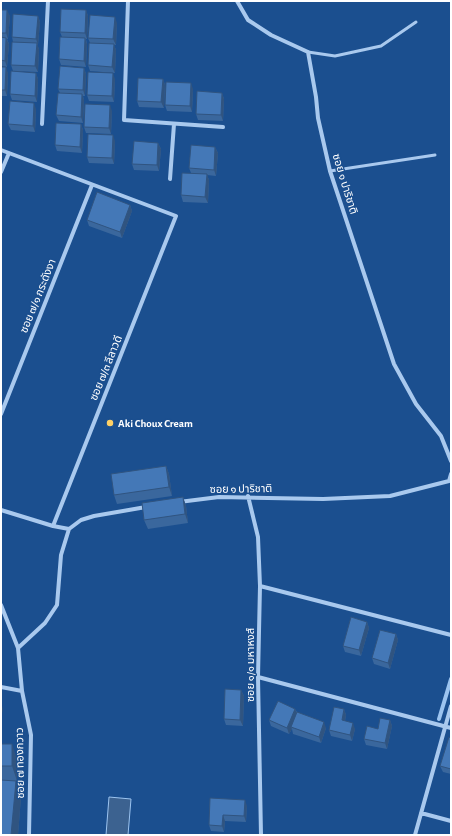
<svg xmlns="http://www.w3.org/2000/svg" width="452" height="836" font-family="'Alegreya Sans','Noto Sans Thai',sans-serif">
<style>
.water{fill:#3c6290;stroke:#9cc4f0}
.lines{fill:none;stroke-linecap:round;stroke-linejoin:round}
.stream{stroke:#9cc4f0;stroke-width:4}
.lane{stroke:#a9c9ee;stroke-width:3}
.street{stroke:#a9c9ee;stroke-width:4}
.wall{fill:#3a679d}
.shaded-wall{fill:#305480}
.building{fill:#4478b7;stroke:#305480}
.poi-dot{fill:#ffd166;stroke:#1b4f8f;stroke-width:1.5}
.labels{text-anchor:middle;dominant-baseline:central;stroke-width:3;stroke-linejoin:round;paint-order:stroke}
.street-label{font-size:11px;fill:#fff;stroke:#1b4f8f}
.poi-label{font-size:11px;font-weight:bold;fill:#fff;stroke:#1b4f8f;text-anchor:start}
</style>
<rect width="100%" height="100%" fill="#1b4f8f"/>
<path class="water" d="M109,797L131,799L128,835H106Z"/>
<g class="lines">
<path class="stream" d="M439,719L451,679"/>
<path class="lane" d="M308,52L335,56L381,46L416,22
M330,171L435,155"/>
<path class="street" d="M128,1L124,120L223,127
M237,1L248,20L271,35L308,52L316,97L318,118L330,171L394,364L416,404L441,436L451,461
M42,124L48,1
M1,150L176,216L53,526
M1,172L9,153
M170,179L174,124
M1,414L92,185
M248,496L258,537L260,586L258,677L261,835
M179,502L219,497L323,499L390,496L449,481L451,474
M1,510L53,526L69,529
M260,586L451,635
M1,605L18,648L22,691L31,735L29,835
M18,648L45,623L57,605L61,555L69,529L81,520L94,516L146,507
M258,677L451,728
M1,687L22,691
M421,813L451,821
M415,835L451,706"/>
</g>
<path class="wall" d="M1,10L10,16L8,39H7L9,44L7,67L1,66Z
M86,10L88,16L87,39H86L87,44L86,67L61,65L59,59L62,37L60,32Z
M38,16L40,22L38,45H37L39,49L38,72L13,71L11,65L13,42L12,37Z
M117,23L116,45H114L116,50L115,73L90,71L88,65L90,43L88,38Z
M1,67L8,73L7,96H1Z
M84,68L86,74L85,96H83L84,100L83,123L59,121L56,115L60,93L58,89Z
M36,73L38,79L37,102L12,100L10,94Z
M115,79L114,102L89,101L87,95Z
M163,79L165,85L164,108L139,107L137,101Z
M193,89L192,112L167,111L165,105Z
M222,93L224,99L223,121L198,120L196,114Z
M36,109L35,132L11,130L8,124Z
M112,111L111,134L86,133L84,127Z
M81,124L83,130L82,153L57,151L55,145Z
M115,141L114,164L89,163L87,157Z
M158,143L161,149L159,171L134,170L132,164Z
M215,147L218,153L216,176L207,175L209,180L208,203L183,202L181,195L191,173L189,168Z
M130,205L132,211L122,238L89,226L87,220Z
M166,466L169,474L172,496L117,504L114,495Z
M183,497L186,506L188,523L148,529L144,520Z
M367,622L369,628L361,656L345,652L343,646Z
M396,634L398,640L390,669L374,664L372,658Z
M241,690L244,696L243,726L226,725L224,719Z
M295,709L297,712L326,728L321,743L293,734L292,729L289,734L271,726L269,720Z
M344,709L346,715L345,721L355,729L352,741L331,736L329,730Z
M390,720L392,726L387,749L366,745L364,739Z
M451,738V774L443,772L440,766Z
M1,744L17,759V781H11L21,797L18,835H1Z
M210,798L247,806L246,822L225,821L224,832L211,831L209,825Z"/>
<path class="shaded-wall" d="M7,10L10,16L8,39L6,33Z
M86,10L88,16L87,39L85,33Z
M38,16L40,22L38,45L36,39Z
M115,17L117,23L116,45L113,39Z
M6,38L9,44L7,67L5,61Z
M85,38L87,44L86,67L84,61Z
M37,43L39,49L38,72L35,66Z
M114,44L116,50L115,73L112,67Z
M6,67L8,73L7,96L5,90Z
M84,68L86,74L85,96L83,90Z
M36,73L38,79L37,102L35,96Z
M113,73L115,79L114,102L112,96Z
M163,79L165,85L164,108L161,102Z
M191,83L193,89L192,112L190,106Z
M222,93L224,99L223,121L221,115Z
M82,94L84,100L83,123L81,117Z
M34,103L36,109L35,132L33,126Z
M110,105L112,111L111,134L109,128Z
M81,124L83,130L82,153L80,147Z
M113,135L115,141L114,164L112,158Z
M158,143L161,149L159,171L157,165Z
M215,147L218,153L216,176L214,170Z
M207,174L209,180L208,203L205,197Z
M130,205L132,211L122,238L120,232Z
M166,466L169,474L172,496L169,487Z
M183,497L186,506L188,523L185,514Z
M367,622L369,628L361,656L359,650Z
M396,634L398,640L390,669L388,663Z
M241,690L244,696L243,726L240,720Z
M1,702L3,709L1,719Z
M295,709L298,715L291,727L292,729L289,734L287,728Z
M344,709L346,715L344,726L342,720Z
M390,720L392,726L387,749L385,743Z
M324,722L326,728L321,743L319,737Z
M353,723L355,729L352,741L350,735Z
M12,744L17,759V781L12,766Z
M16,781L21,797L18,835H11Z
M245,800L247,806L246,822L244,816Z
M223,815L225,821L224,832L222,826Z"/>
<path class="building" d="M61,9L86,10L85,33L60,32Z
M1,10H7L6,33H1Z
M13,14L38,16L36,39L12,37Z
M90,15L115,17L113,39L88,38Z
M1,37L6,38L5,61L1,60Z
M60,37L85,38L84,61L59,59Z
M12,42L37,43L35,66L11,65Z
M89,43L114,44L112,67L88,65Z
M60,66L84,68L83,90L58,89Z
M1,67H6L5,90H1Z
M11,71L36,73L35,96L10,94Z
M88,72L113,73L112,96L87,95Z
M138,78L163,79L161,102L137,101Z
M166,82L191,83L190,106L165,105Z
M197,91L222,93L221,115L196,114Z
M58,93L82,94L81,117L56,115Z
M10,101L34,103L33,126L8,124Z
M85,104L110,105L109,128L84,127Z
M56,123L81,124L80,147L55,145Z
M88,134L113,135L112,158L87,157Z
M134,141L158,143L157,165L132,164Z
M191,145L215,147L214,170L189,168Z
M182,173L207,174L205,197L181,195Z
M97,192L130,205L120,232L87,220Z
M166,466L169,487L114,495L111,474Z
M183,497L185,514L144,520L142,503Z
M351,617L367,622L359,650L343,646Z
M380,630L396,634L388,663L372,658Z
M225,689L241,690L240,720L224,719Z
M278,701L295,709L287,728L269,720Z
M334,707L344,709L342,720L353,723L350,735L329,730Z
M297,712L324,722L319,737L291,727Z
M380,718L390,720L385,743L364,739L367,726L378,729Z
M449,737L451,738V769L440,766Z
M1,744H12V766H1Z
M1,780L16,781L11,835H1Z
M210,798L245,800L244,816L223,815L222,826L209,825Z"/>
<circle class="poi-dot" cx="110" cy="423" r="4"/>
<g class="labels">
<g class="street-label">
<text transform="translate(345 184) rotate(73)">ซอย ๑ ปาริชาติ</text>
<text transform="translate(38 296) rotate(-68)">ซอย ๗/๑ กระดังงา</text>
<text transform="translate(106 368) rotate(-68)">ซอย ๗/๓ ลีลาวดี</text>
<text transform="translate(241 489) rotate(-1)">ซอย ๑ ปาริชาติ</text>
<text transform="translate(250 665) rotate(-90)">ซอย ๑/๑ มหาหงส์</text>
<text transform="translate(20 763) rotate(-91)">ซอย ๗ ทองกวาว</text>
</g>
<g class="poi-label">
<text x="118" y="423">Aki Choux Cream</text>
</g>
</g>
<rect width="452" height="836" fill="none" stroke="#ffffff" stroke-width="4"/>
</svg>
